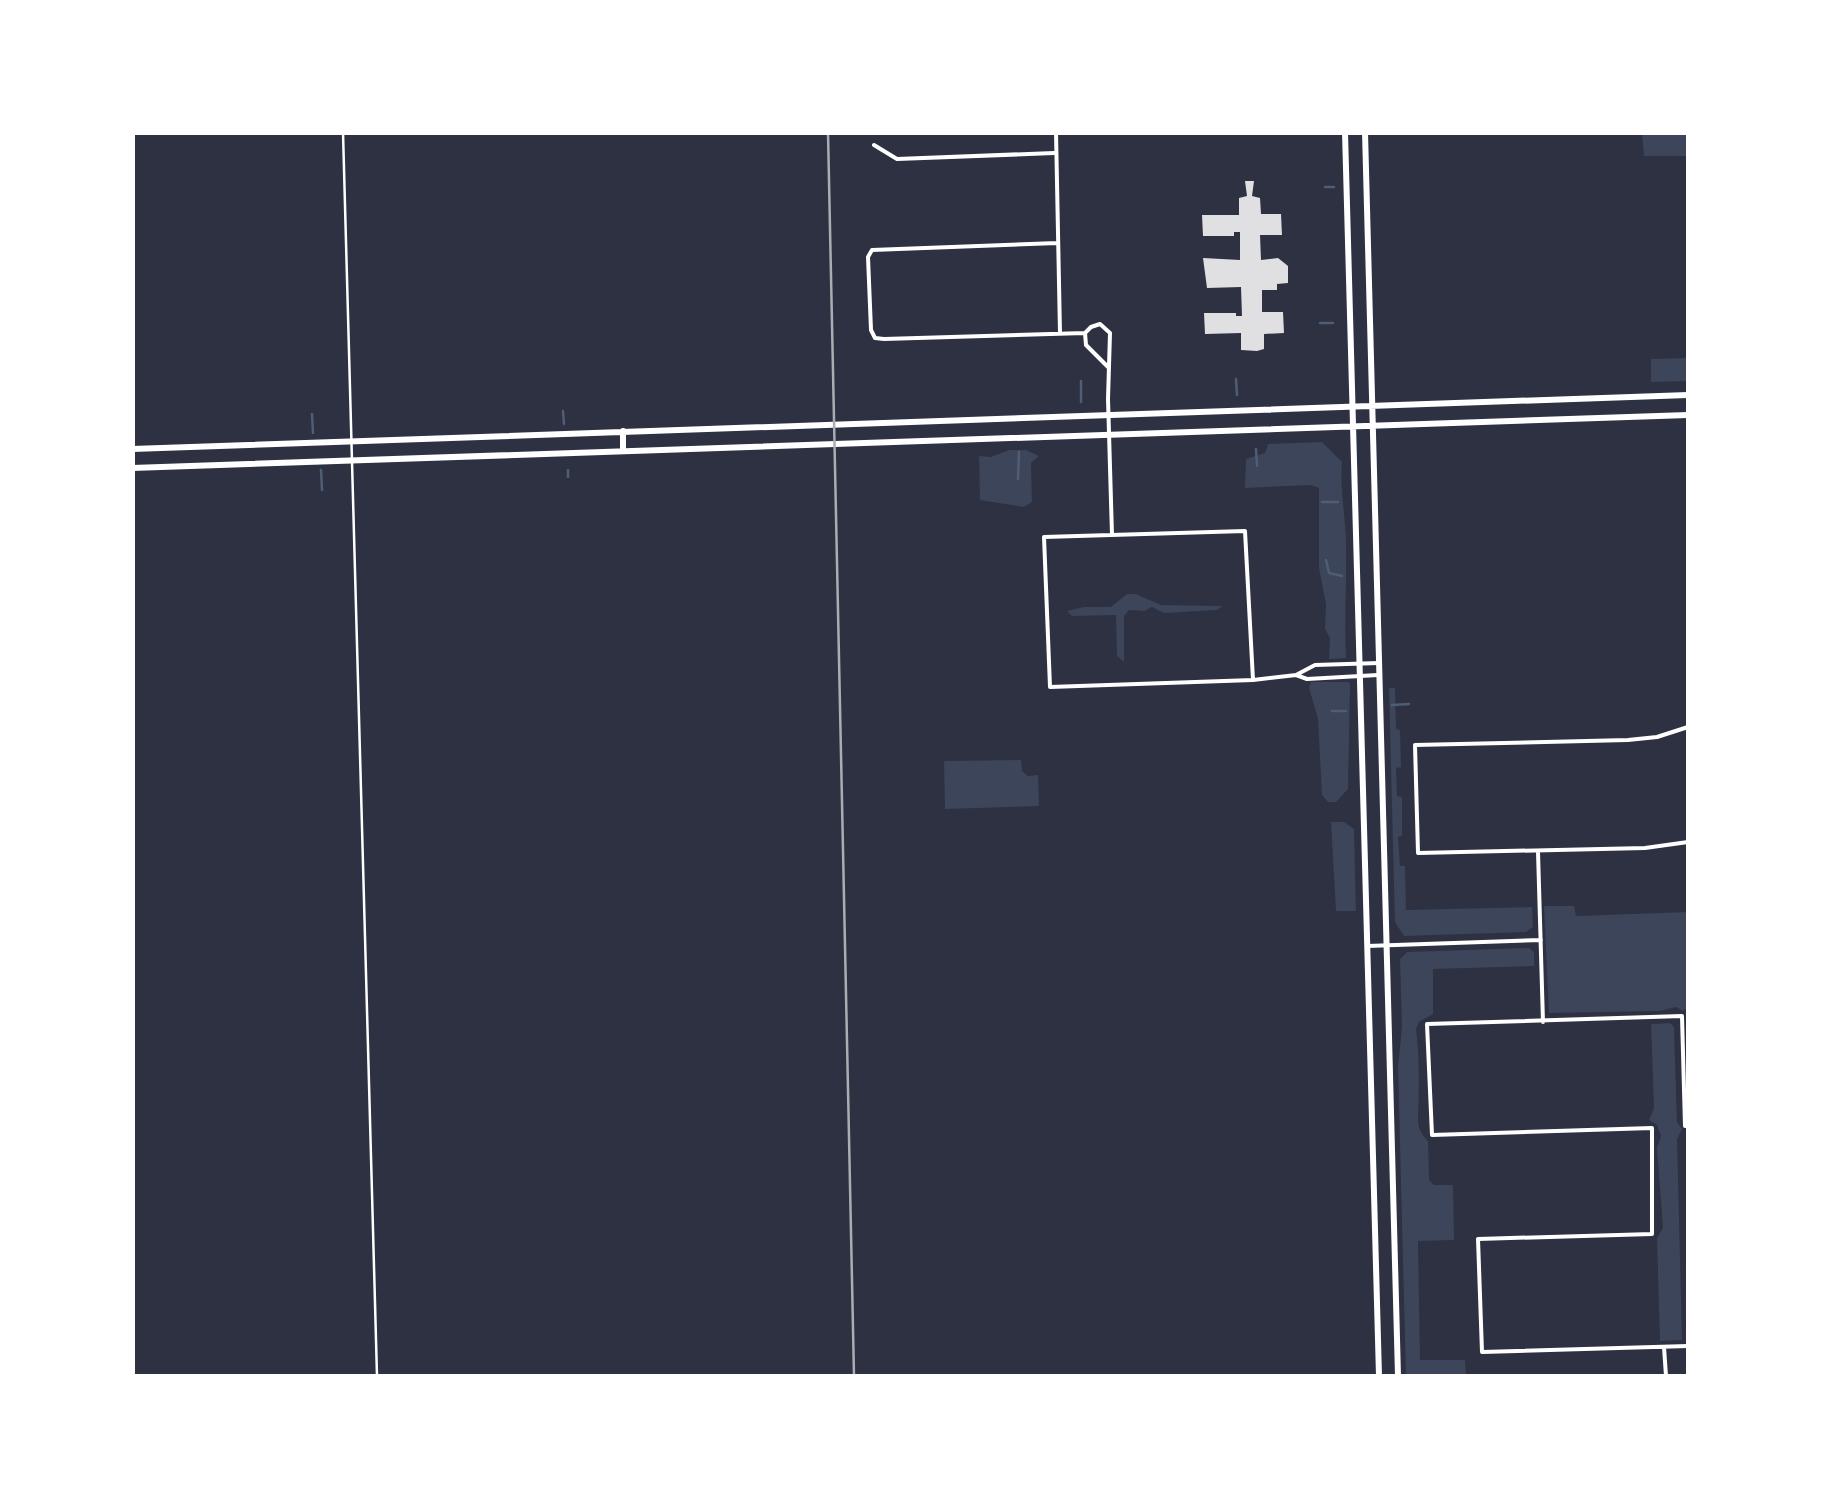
<svg xmlns="http://www.w3.org/2000/svg" width="1821" height="1509" font-family="Barlow,sans-serif">
<style>
.green{fill:#3c4559}
.lines{fill:none;stroke-linecap:round;stroke-linejoin:round}
.stream{stroke:#4f5d75;stroke-width:2.5}
.building{fill:#e0e0e3}
.service{stroke:#fff;stroke-width:2.5}
.minor{stroke:#fff;stroke-width:4}
.primary{stroke:#fff;stroke-width:6}
.rail{stroke:#abadb3;stroke-width:2.5}
</style>
<rect width="100%" height="100%" fill="#2d3142"/>
<path class="green" d="M1642,133H1688V156H1644Z
M1688,358V381L1651,382V359Z
M1322,442L1342,462C1340,489 1345,514 1346,540C1347,580 1344,619 1346,658L1329,659L1330,638L1325,629L1326,604L1319,568V488L1311,485L1245,488L1246,459L1265,453L1268,444Z
M1009,450H1026L1039,456L1031,463L1032,502L1024,507L980,500L979,456L991,457Z
M1127,594H1136L1161,605L1222,606L1217,610L1164,613L1152,607L1144,611L1129,610L1124,616V662L1117,656L1116,615L1072,616L1067,611L1084,607H1111Z
M1311,682H1349L1350,686L1348,789L1336,802H1328L1322,795L1318,719L1309,688Z
M1389,688H1395L1396,729L1400,730L1401,767L1396,768L1397,796L1402,797V836L1398,837L1400,866H1405L1406,910L1532,907L1533,927L1526,932L1404,936L1395,922Z
M1021,760L1022,771L1028,776L1038,775L1039,806L945,809L944,761Z
M1331,822H1344L1354,829L1356,911H1336Z
M1544,906H1574L1576,916L1688,912V1007L1683,1011L1676,1007L1660,1011L1549,1013Z
M1529,948L1534,952V966L1433,969V1014L1419,1022L1416,1029C1420,1060 1419,1090 1418,1120C1418,1129 1422,1135 1428,1141L1429,1180L1434,1185H1453L1454,1240L1418,1241L1420,1360H1465L1466,1376H1406L1398,1067L1402,1027L1400,959L1407,952Z
M1670,1023L1674,1027L1677,1122L1682,1129L1677,1139L1682,1340L1660,1341L1657,1238L1663,1228L1657,1148L1661,1136L1657,1125L1649,1120L1654,1108L1651,1024Z"/>
<g class="lines">
<path class="stream" d="M1325,187H1334
M1320,323H1333
M1236,379L1237,395
M1081,381V402
M563,411L564,424
M312,414L313,433
M1256,449L1257,466
M321,470L322,490
M568,470V477
M1018,479L1019,452
M1322,502H1338
M1326,560L1329,573L1342,576
M1392,705L1409,704
M1332,711H1346"/>
</g>
<path class="building" d="M1245,181H1254L1252,196L1260,198L1261,214H1281L1282,235H1260L1261,260L1278,258L1288,266V283L1277,284V290H1262V312H1283L1284,333L1264,334V349L1257,351L1241,350V333L1205,334L1204,313H1236V316H1242L1241,287L1207,288L1203,258L1240,260V232H1234V236H1203L1202,215H1239V198L1247,196Z"/>
<g class="lines">
<path class="service" d="M343,132L377,1376"/>
<path class="minor" d="M1056,132L1060,333
M874,145L897,159L1054,153
M1057,243L872,250L868,257L871,330L875,338L884,339L1085,333
M1108,367L1086,345L1085,333L1091,327L1100,324L1110,333L1108,399L1112,535
M1296,675L1315,665L1379,663
M1253,680L1245,531L1044,537L1050,687L1253,680L1296,675L1307,679L1378,675
M1688,727L1657,737L1628,740L1415,745L1418,853L1645,848L1688,842
M1538,852L1543,1022
M1367,946L1541,940
M1688,1126H1685L1682,1016L1427,1024L1432,1135L1652,1128V1234L1478,1239L1482,1352L1688,1346
M1664,1347L1666,1376"/>
<path class="primary" d="M1345,132L1379,1376
M1365,132L1398,1376
M623,431V451
M132,449L1688,395
M132,468L1688,415"/>
<path class="rail" d="M828,132L854,1376"/>
</g>
<rect width="1821" height="1509" fill="none" stroke="#ffffff" stroke-width="270"/>
</svg>
